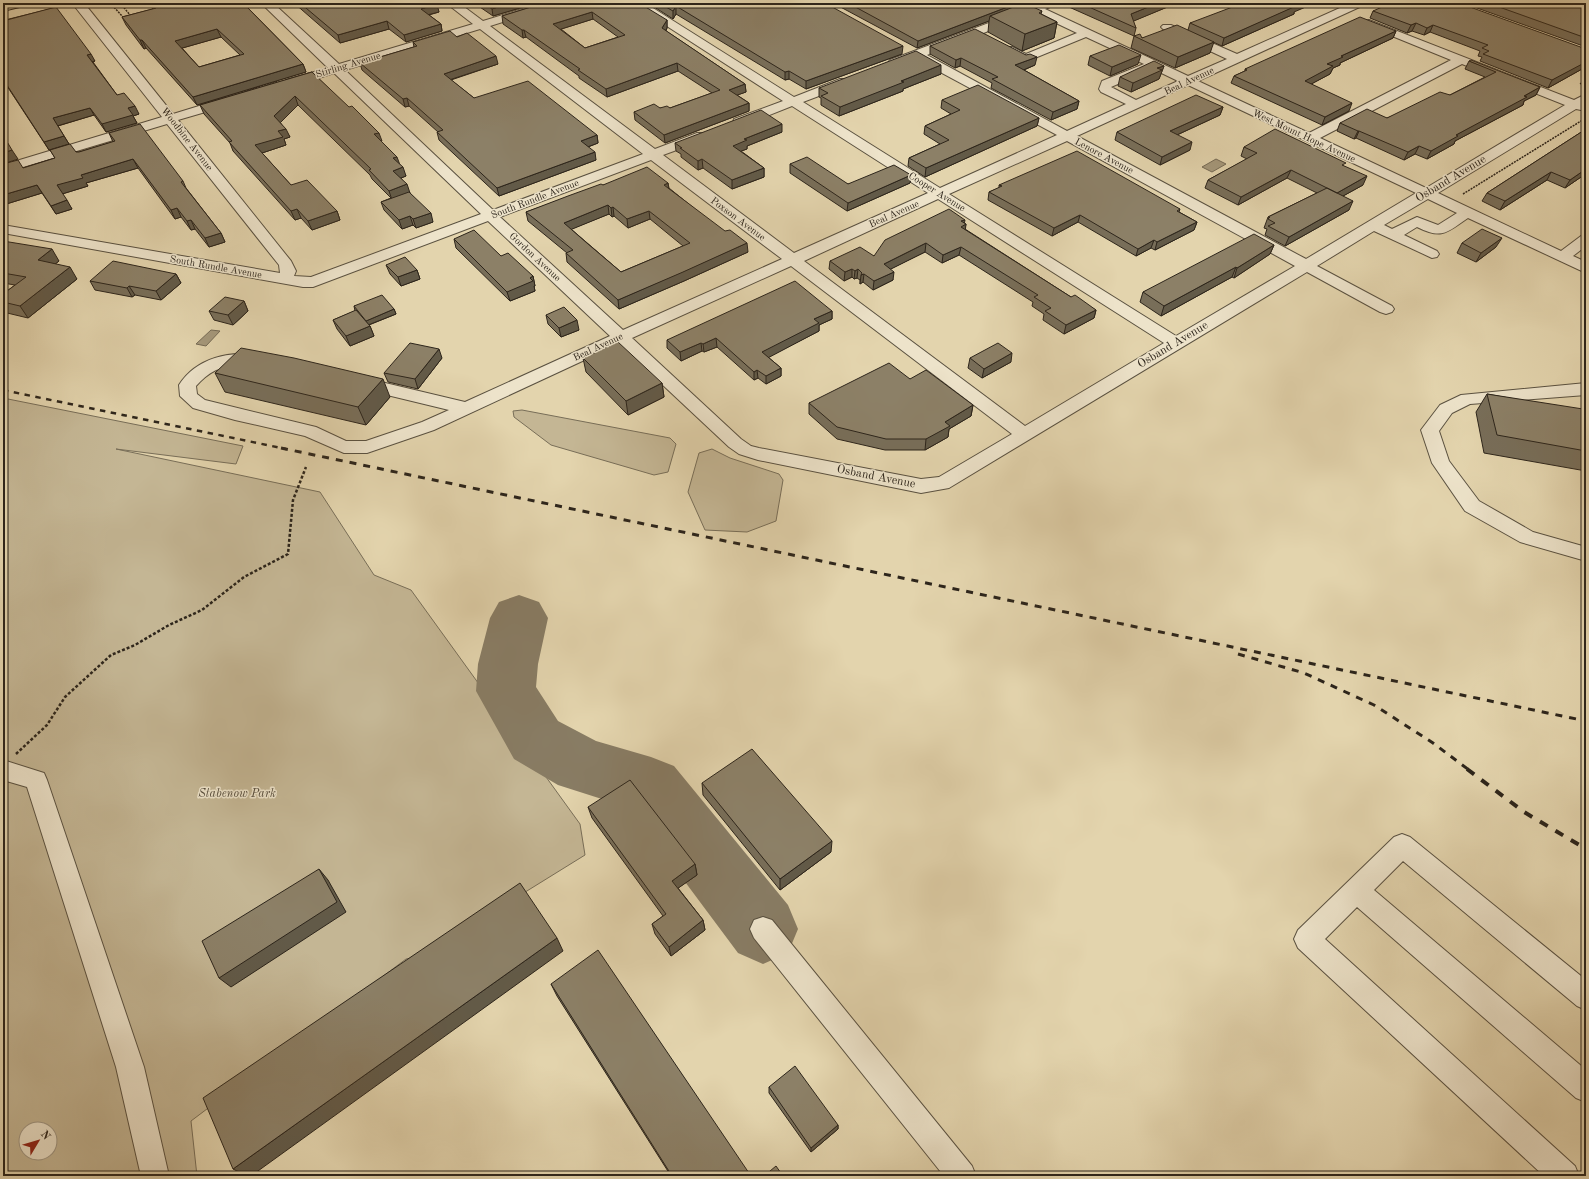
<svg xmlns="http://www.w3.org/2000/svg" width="1589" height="1179" font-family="'Old Standard TT',serif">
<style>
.green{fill:#c4b694;stroke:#786e58;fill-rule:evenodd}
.water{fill:#a5987b;stroke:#756a55}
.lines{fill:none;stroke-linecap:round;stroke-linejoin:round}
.taxiway{fill:#887c64;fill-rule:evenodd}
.minor-casing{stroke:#5a5140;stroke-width:2}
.major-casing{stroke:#2d251b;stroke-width:2}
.path-far1{stroke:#2d251b;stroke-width:1.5;stroke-dasharray:2 1;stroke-linecap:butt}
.path{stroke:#2d251b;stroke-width:2.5;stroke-dasharray:3 2;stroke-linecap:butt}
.minor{fill:#ede3ca;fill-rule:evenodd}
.major{fill:#e3d4ad;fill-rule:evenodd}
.rail-far2{stroke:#2d251b;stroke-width:2.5;stroke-dasharray:5.5 5.5;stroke-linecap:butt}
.rail-far1{stroke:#2d251b;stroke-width:3;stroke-dasharray:7 7;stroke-linecap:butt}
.rail{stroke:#2d251b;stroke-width:4;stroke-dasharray:9 9;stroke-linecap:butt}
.wall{fill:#786e59;stroke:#2d251b;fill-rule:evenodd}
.shaded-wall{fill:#625a48;stroke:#2d251b}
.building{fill:#8c8067;stroke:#2d251b;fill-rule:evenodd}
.labels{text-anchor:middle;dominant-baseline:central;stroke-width:3;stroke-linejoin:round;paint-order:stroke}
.far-street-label{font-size:10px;fill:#2d251b;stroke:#ede3ca}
.street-label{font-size:12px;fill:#2d251b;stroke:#ede3ca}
.park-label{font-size:12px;font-style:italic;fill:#534939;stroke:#ede3ca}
</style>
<rect width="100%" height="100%" fill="#e3d4ad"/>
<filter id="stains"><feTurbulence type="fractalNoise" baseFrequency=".005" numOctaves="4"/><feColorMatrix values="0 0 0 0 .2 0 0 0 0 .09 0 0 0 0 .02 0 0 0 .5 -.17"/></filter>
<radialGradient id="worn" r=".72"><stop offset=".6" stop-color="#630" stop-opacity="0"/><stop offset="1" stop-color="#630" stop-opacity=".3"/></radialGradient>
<path class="green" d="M3,398L243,446L236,464L116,449L320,492L374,575L411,590L580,824L585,855L422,956L406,959L191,1121L197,1176H3ZM26,1129H50V1153H26Z
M522,410L670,438L676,444L668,472L654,475L551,445L514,417L513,411Z
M712,449L730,458L779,474L783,480L776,521L747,532L705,530L688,492L699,453Z"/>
<path class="water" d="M1216,159L1226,164L1212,172L1202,167Z
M211,330L220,331L206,346L196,344Z"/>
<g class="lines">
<path class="taxiway" d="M519,595L539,602L548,618L538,664L536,687L558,721L596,741L651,757L674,766L788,905L798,929L788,953L763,964L738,953L630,808L558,785L514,759L476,691L478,664L490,618L499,602Z"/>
<g class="minor-casing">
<path id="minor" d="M72,3H84L173,114L225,98H233L235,101L233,104L178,120L291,261L296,271L294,276L311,277L481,214L334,73L294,86H286L284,83L286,80L328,68L261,3H273L339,64L473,24L446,3H459L483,21L542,3H560L558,5L490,26L655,149L697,133H707L709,136L707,139L663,155L794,253L928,193L792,106L744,125H734L733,122L734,119L783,101L631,3H645L794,97L840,79H848L850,82L848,85L803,102L940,188L1057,135L916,59L898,66H890L888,63L890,60L1026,9L1023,6L1025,4L1030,3L1036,5L1041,3H1057L1055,5L1045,9L1188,76L1227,59L1163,29L1161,27L1163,25H1171L1237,54L1351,3H1366L1364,5L1198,81L1309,133L1451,60L1365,25L1363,23L1365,21L1369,20L1574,100L1586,94V111L1576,109L1438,193L1561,251L1581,236L1586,235V246L1573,256L1586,262V273L1468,218C1447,232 1443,240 1417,227L1404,235L1437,251L1439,254L1437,257L1432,258L1374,231L1317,266L1392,306L1394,309L1392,312L1386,314L1380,312L1307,272L949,488L921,493L758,460L739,454L729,447L619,344L434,430L367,453H344L305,436L235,420L193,408L180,396L179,385C196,358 231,349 261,357L263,361L261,365C254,366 249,365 242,365C223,364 208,372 196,386L197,394L205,400L316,427L346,441H366L422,422L449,410L354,387L352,383L354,379L360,377L465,402L610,336L488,221L313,287H303L3,233V225L280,273L279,265L167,124L3,173V165L162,117ZM1035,13L1077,33L1026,54L1012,47H1004L1002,49L1004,51L1025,62L1086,37L1144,64L1102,81L1099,89L1101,92L1126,104L1067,131L927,55ZM480,29L643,154L493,210L345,70ZM1462,64L1565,105L1426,188L1320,138ZM1149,67L1178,81L1136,100L1111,87L1148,71ZM1188,85L1416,193L1306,259L1077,136ZM1067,141L1295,266L1176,336L949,194ZM651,160L782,259L623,330L500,217ZM938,199L1164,343L1025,426L804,261ZM1428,199L1457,213L1438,225L1417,217L1392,229L1384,225ZM791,266L1012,434L939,477L921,479L759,448L751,446L741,439L632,338Z
M1586,383V395L1470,404L1452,413L1439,431L1449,461L1479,501L1533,532L1586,547V561L1520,542L1465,511L1432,463L1421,430L1440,405L1461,395Z
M3,760L44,773L47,780L144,1067L169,1176H141L116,1067L27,787L3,780Z
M1402,834L1410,837L1586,980V1010L1577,1006L1403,861L1374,890L1586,1070V1102L1576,1098L1357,907L1325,939L1575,1166L1579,1176H1544L1298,948L1294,939L1298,930L1394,837Z
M763,917L772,920L972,1166L976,1176H944L754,938L750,929L754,920Z"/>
</g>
<g class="major-casing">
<path id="major" d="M41,3H62L60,6L3,20V12Z"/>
</g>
<path class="path-far1" d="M110,3L124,18
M120,3L131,16
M1375,5L1380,3
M1580,84L1586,80
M241,92L277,81
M1463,194L1581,121"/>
<path class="path" d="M16,754L47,725L65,697L111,655L135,645L169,625L202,610L244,577L288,554L293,500L306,467"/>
<use href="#minor" class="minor"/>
<use href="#major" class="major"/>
<path class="rail-far2" d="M3,390L286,449"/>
<path class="rail-far1" d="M281,448L1586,721
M1238,654L1304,673L1374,705L1433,743L1469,770"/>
<path class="rail" d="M1467,769L1524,812L1586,849"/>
</g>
<path class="wall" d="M148,3H243L303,64L306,72L197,105L146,48L144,49L126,25L122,17L153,9ZM221,37L240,55L199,67L182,48Z
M294,3H435L439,12L429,15L441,24L442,31L406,42L389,29L340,43Z
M474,3H537L493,16Z
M544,3L667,20V28L666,31L745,84L746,92L737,95L749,103V111L665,143L635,120L634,112L660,108H670L712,93L678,71L607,97L579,78V76L526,37L523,38L503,24L502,16ZM593,19L618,37L585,48L561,29Z
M648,3H825L902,54L806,89L789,79L785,80L676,14L673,19Z
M833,3H1002L1009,8L1042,11L1041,14L1057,22L1054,38L1022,51L988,32L989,21L917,48Z
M1060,3H1177L1133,21L1136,28L1134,36L1142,38L1188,30L1190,23L1294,12V14L1222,46L1213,42L1210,53L1175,68L1131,48L1134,36Z
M1463,3H1586V47Z
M1373,11L1586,49V64L1585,65L1582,69L1548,88L1480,61L1482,57L1478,56L1480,51L1430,32L1424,35L1412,31L1407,33L1370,18Z
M3,21L95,61L93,62L117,95L139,114L133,116L137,123L106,132L94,115L58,126L69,144L49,150L3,80Z
M1396,31L1393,38L1340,63V65L1333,68L1330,74L1311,84L1349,111L1322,125L1231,83L1234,76L1245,71V69Z
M457,37L498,64L451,80L474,98L597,135L598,143L588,147L596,160L499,196L439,140L437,132H438L409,106L405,107L362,70L360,63L414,47L413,42Z
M930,46L1026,55L1035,65L1024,70L1079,101L1077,109L1051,120L991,88L992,83L960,66L955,68L930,54Z
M1090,56L1138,64L1110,76L1088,65Z
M1469,61L1540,87L1536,95L1524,101L1523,105L1455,141L1454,144L1427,159L1415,154L1404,160L1356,138L1354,139L1337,131L1340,123L1387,118L1450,95L1485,77L1465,69Z
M1164,66L1159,79L1131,92L1118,86L1120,77Z
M312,72L382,141H381L399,164L406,176L401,178L410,193L433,222L416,228L413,225L402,229L384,210L381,202L391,198L372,179L370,175L298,105L280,122L290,137L284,139L286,145L262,153L291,185L337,211L340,220L312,230L301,218L295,220L233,151L230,143L204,114L200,105Z
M941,74L903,89V91L839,116L821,105V98L819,97V88Z
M942,100L1039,118L1037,126L925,177L908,166L909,158L940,144L924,134L925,126L951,114L941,108Z
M1223,107L1220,115L1177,135L1190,150L1160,165L1115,140L1117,132Z
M1586,129V176L1584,175L1565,188L1547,180L1500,210L1482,201L1487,193Z
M782,132L747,146V149L741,151L764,168V177L732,189L703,168L698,170L681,157V154L676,151L675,143Z
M109,133L183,181L186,188L221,233L225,242L209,247L195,229L191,230L181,217L175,219L138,168L86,183L88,186L62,194L72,209L56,214L42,193L3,205V164L23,168L55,158L50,150L79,152L113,142Z
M1244,147L1344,166L1363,185L1343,196L1349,210L1285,246L1265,235L1267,229L1264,228L1268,217L1317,193L1287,178L1238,205L1205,188L1208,180L1247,159L1241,156Z
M790,164L848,184L911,175L910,183L847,211L790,173Z
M668,183L669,188L748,252L684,281L619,309L567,262L566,253H567L528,221L526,212L603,185ZM609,214L612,217L614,216L628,228L650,219L683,246L621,272L571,229Z
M999,185L1180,209L1179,212L1197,222L1194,230L1155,250L1151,248L1136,256L1078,222L1052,236L988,200L989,192L999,188Z
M965,224H966L965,229L1071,297L1096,310L1094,318L1064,334L1043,320L1044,314L1032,306L1033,302L959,255L942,263L925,252L890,269L893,280L873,290L863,282L860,284V280L857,278L854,279L852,277L844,281L829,269L830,261L874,256Z
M454,239L501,256L533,276L535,286H534L535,291L510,301L456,248Z
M3,241L59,261L55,264L77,279L28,318L3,312V294L15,285L3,283Z
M1462,243L1496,247L1476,262L1457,253Z
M1274,245L1270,254L1234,278L1232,277L1161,316L1140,302L1143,292Z
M386,265L417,270L420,279L401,286L390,274Z
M176,274L181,283L161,300L135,295L132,297L95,290L90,281Z
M244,301L248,311L233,325L214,320L209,311Z
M354,306L394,309L396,314L369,325L370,326L374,336L350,346L337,329L333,320L355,311Z
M832,311V319L819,325V331L768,357L781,368V376L766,384L758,378L754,380L717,347L704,352L702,351L681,361L667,348V340Z
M546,315L579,330L561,337L548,324Z
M442,358L418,389L388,382L384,373Z
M583,358L662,383L664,397L628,415L586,372Z
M970,358L1011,362L982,378L968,368Z
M215,373L390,397L366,425L225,392Z
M910,379L973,405L971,416L949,429L948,437L925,450H885L837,439L809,414V403Z
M1487,394L1586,412V471L1484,453L1476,412Z
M702,783L831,852L780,890L703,795Z
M588,807L695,864L697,875L678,888L703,920L705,930L671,956L655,934L652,924L663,916L592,818Z
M551,984L751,1176H671L557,996Z
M769,1087L838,1125V1129L811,1152L769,1093Z"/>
<path class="shaded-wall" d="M510,3H537L493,16L492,9Z
M1158,3H1177L1129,23L1131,14Z
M1301,3H1315L1294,12V14L1222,46L1224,38Z
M437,4L439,12L423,16L421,9Z
M676,6V14L673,19V11Z
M1010,6L1009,14L990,16L989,21L917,48L918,41Z
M592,12L593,19L555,31L553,24Z
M667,20V28L662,36V28Z
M387,21L389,29L340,43L338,35Z
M1057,22L1054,38L1022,51L1025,34Z
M1416,23L1412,31L1407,33L1411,25Z
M441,24L442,31L406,42L404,35Z
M1433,25L1430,32L1424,35L1427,28Z
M217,29L221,37L179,49L175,41Z
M522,30H524L526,37L523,38Z
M1396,31L1393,38L1340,63V65L1333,68L1330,74L1302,89L1305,81L1327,64L1341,56Z
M140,40H142L146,48L144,49Z
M1214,42L1210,53L1175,68L1178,57Z
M903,46L902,54L806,89V81Z
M91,54L95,61L91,62L87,55Z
M1141,55L1138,64L1110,76L1112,67Z
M496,56L498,64L446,81L444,74Z
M1037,57L1035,65L1014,74L1015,65Z
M961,58L960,66L955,68L956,60Z
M1586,59V64L1585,65L1582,69L1548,88L1552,80Z
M677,63L678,71L607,97L606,89Z
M303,64L306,72L197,105L193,97Z
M941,65V74L903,89V91L839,116L840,107L901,81Z
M1164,66L1159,79L1131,92L1133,83L1157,68Z
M789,71V79L785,80V72Z
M745,84L746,92L729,98V90Z
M1540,87L1536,95L1524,101L1523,105L1455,141L1454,144L1427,159L1431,151L1456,135Z
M295,96L298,105L278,125L274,116Z
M407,98L409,106L405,107L403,99Z
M1079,101L1077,109L1051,120L1053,112Z
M749,103V111L665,143L664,135Z
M1352,103L1349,111L1322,125L1325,117Z
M135,106L139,114L133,116L137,123L106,132L102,124L128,108Z
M1223,107L1220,115L1168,139L1170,131Z
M90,108L94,115L57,126L53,118Z
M1039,118L1037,126L925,177L926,168Z
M782,124V132L747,146V149L733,154V146L744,139Z
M286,129L290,137L284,139L286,145L259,154L255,145L278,131Z
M1358,131H1359L1356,138L1354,139Z
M379,133L382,141L377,143L374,134Z
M597,135L598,143L582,149L581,141Z
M64,136L69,144L49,150L44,142Z
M1192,142L1190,150L1160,165L1162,157Z
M1419,146L1415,154L1404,160L1408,152Z
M12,150L18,159L3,164V153Z
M595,152L596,160L499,196L497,188Z
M397,157L400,165L393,158Z
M133,159L138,168L86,183L88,186L62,194L57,185L81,175Z
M702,159L703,168L698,170V161Z
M403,167L406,176L396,180L393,171Z
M764,168V177L732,189V180Z
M1586,169V172L1584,175L1565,188L1570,180Z
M1291,170L1287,178L1238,205L1241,197Z
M1551,172L1547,180L1500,210L1505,201Z
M911,175L910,183L847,211L848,203Z
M1367,176L1363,185L1334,201L1337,193Z
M668,183L669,192L664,185Z
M407,184L410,193L392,200L389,191Z
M37,185L42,193L3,205V195Z
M67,200L72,209L56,214L51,206Z
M1353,201L1349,210L1285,246L1289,237Z
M608,205L609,214L565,232L564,223Z
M613,207L614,216L612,217L611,208Z
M177,208L181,217L175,219L171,210Z
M297,209L301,218L295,220L291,211Z
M337,211L340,220L312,230L308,221Z
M649,211L650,219L628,228L627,219Z
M431,213L433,222L416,228L413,219Z
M1080,215L1078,222L1052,236L1054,228Z
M410,216L413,225L402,229L399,220Z
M191,220L195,229L191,230L187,221Z
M965,220L964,225L966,224L965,233L960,235L961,221Z
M1197,222L1194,230L1155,250L1157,242Z
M221,233L225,242L209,247L205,238Z
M1502,238L1496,247L1476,262L1481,253Z
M1154,240L1151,248L1136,256L1138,249Z
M747,243L748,252L684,281L619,309L618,300Z
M926,243L925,252L883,273L884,264Z
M1274,245L1270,254L1234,278L1237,268Z
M961,247L959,255L942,263L943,255Z
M52,249L59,261L45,272L38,260Z
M70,267L77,279L28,318L20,306Z
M1236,267L1232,277L1161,316L1164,306Z
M852,269V277L844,281L845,272Z
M858,269L857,278L854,279L855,271Z
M417,270L420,279L401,286L398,277Z
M894,272L893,280L873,290L874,281Z
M176,274L181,283L161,300L156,291Z
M864,274L863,282L860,284L861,275Z
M533,276L535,286H534L535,291L510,301L507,292L530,278Z
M129,286L135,295L132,297L127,288Z
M244,301L248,311L233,325L228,315Z
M394,309L396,314L368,325L366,321Z
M1096,310L1094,318L1064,334L1066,325Z
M832,311V319L819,325V331L762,361V352L814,319Z
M577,320L579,330L561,337L559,328Z
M370,326L374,336L350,346L346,336Z
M716,338L717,347L704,352L703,344Z
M701,343L702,351L681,361L680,352Z
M439,349L442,358L418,389L415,379Z
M1012,353L1011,362L982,378L984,369Z
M781,368V376L766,384V376Z
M757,370L758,378L754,380V372Z
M383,379L390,397L366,425L358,407Z
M662,383L664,397L628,415L626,401Z
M973,405L971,416L949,429L948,437L925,450L926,439L945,422Z
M832,841L831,852L780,890V879Z
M695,864L697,875L674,891L672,881Z
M319,869L328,880L346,912L231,987L219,978Z
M703,920L705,930L671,956L669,947Z
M557,938L563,951L251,1176H247L233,1169Z
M838,1125V1129L811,1152V1148Z"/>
<path class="building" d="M152,3H243L303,64L193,97L142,40H140L122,17L156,8ZM217,29L244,54L199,67L175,41Z
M300,3H435L437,4L421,9L441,24L404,35L387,21L338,35Z
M483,3H510L492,9Z
M544,3H639L667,20L662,28L745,84L729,90L749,103L664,135L634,112L654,104L660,108L667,106L670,108L720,90L677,63L606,89L578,70L580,69L524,30H522L502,16ZM592,12L625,35L585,48L553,24Z
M659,3H825L903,46L806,81L789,71L785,72L676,6L673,11Z
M848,3H1002L1010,6L918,41Z
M1024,3L1042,11L1039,13L1057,22L1025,34L990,16Z
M1080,3H1158L1131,14L1136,28Z
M1243,3H1301L1295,6H1296L1224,38L1190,23Z
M1391,3H1459L1586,49V59L1583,60L1586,61V62L1552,80L1483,54L1489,51L1482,48L1488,45L1433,25L1427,28L1416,23L1411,25L1373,11Z
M1488,3H1586V38Z
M56,7L91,54L87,55L117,95L124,93L135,106L128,108L133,115L102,124L90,108L53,118L64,136L44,142L3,79V21Z
M1360,17L1396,31L1341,56L1343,57L1327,64L1333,66L1305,81L1352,103L1325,117L1234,76L1247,70L1245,69Z
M1177,25L1214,42L1178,57L1134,36L1140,34L1142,38Z
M975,29L1026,55L1030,54L1037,57L1015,65L1079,101L1053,112L992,79L998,77L961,58L956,60L930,46Z
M450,31L457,37L467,33L496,56L444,74L474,98L528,81L597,135L581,141L595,152L497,188L437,132L443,130L407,98L403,99L360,63L417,46L413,42Z
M1119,45L1141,55L1112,67L1090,56Z
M916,51L941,65L901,81L904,82L840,107L821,96L828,93L819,88Z
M1471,60L1540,87L1524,96L1527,97L1456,135L1458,136L1431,151L1419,146L1408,152L1359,131H1358L1340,123L1367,109L1387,118L1440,92L1450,95L1496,72L1469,61Z
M1154,61L1164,66L1157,68L1162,70L1133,83L1120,77Z
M312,72L349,107L352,106L379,133L374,134L397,157L393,158L403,167L393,171L407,184L389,191L369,170L371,169L295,96L274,116L286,129L278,131L283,137L255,145L291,185L307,180L337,211L308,221L297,209L291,211L229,142L232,141L200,105Z
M978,85L1039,118L926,168L909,158L949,140L925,126L960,110L942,100Z
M1196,95L1223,107L1170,131L1192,142L1162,157L1117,132Z
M761,110L782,124L744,139L747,140L733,146L764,168L732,180L702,159L698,161L680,148H682L675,143Z
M140,124L183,181L181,182L221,233L205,238L191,220L187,221L177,208L171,210L133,159L81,175L83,178L57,185L67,200L51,206L37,185L3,195V164L18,160L23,168L55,158L50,150L70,144L76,152H79L115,141L109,133Z
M1275,129L1346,163L1342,165L1367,176L1337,193L1291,170L1241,197L1208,180L1257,153L1244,147Z
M1586,129V169L1570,180L1551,172L1505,201L1487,193Z
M3,135L12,150L3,153Z
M1077,151L1180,209L1177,211L1197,222L1157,242L1154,240L1138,249L1080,215L1054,228L989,192L1002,186L999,185Z
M807,157L848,184L894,165L911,175L848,203L790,164Z
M647,167L668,183L664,185L725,231L730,230L747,243L683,272L618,300L566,253L573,250L526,212L568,196L601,184L603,185ZM608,205L611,208L613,207L627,219L649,211L690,243L621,272L588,244L564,223Z
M1327,188L1353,201L1289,237L1268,226L1275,223L1268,219L1270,217H1268Z
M409,192L431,213L413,219L410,216L399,220L381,202Z
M949,209L965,220L961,221L966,224L961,227L1071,297L1075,295L1096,310L1066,325L1045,311L1051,308L1034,297L1038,295L961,247L943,255L926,243L884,264L894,272L874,281L864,274L861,275L862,273L858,269L855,271L852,269L845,272L830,261L860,247L874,256L885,240Z
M1482,229L1502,238L1481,253L1462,243Z
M474,230L501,256L508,253L533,276L530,278L533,281L507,292L454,239Z
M1254,234L1274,245L1237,268L1236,267L1164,306L1143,292Z
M3,241L52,249L38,260L70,267L20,306L3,302V294L26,277L3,273Z
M405,257L417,270L398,277L386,265Z
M113,261L176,274L156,291L129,286L127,288L90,281Z
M795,281L832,311L814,319L819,323L762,352L781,368L766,376L757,370L754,372L716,338L703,344L701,343L680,352L667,340Z
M382,295L394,309L366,321L354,306Z
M225,297L244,301L228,315L209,311Z
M564,307L577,320L559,328L546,315Z
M356,310L370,326L346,336L333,320Z
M618,342L662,383L626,401L583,358Z
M410,343L439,349L415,379L384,373Z
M998,343L1012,353L984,369L970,358Z
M241,348L294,358L383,379L358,407L215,373Z
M889,363L910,379L926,370L973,405L945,422L950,426L926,439H886L837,427L809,403Z
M1487,394L1583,409L1584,412H1586V451L1497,435Z
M752,749L832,841L780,879L702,783Z
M630,780L695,864L672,881L703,920L669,947L652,924L666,914L588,807Z
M319,869L337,902L219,978L202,941Z
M520,883L557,938L233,1169L203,1098Z
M598,950L751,1176H672L551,984Z
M795,1066L838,1125L811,1148L769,1087Z
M776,1166L783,1176H764Z"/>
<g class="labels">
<g class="far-street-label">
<text transform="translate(348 65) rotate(-17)">Stirling Avenue</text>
<text transform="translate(1189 81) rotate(-25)">Beal Avenue</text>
<text transform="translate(1304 136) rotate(25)">West Mount Hope Avenue</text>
<text transform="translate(187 139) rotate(52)">Woodbine Avenue</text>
<text transform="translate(1104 156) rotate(28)">Lenore Avenue</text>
<text transform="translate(937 192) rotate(32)">Cooper Avenue</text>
<text transform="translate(535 199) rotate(-21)">South Rundle Avenue</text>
<text transform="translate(894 214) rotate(-24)">Beal Avenue</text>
<text transform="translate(738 219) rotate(37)">Poxson Avenue</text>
<text transform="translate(535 257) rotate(43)">Gordon Avenue</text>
<text transform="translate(216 267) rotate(10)">South Rundle Avenue</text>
<text transform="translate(598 347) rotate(-25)">Beal Avenue</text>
</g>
<g class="street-label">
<text transform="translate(1451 179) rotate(-31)">Osband Avenue</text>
<text transform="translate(1173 345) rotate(-31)">Osband Avenue</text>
<text transform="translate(876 477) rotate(11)">Osband Avenue</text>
</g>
<g class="park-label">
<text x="237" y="794">Stabenow Park</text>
</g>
</g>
<rect width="1589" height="1179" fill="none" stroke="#e3d4ad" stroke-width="16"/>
<rect x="4" y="4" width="1581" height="1171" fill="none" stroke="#2d251b" stroke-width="2"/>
<rect x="8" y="8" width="1573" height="1163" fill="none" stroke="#2d251b"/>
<g transform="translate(38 1141) rotate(52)"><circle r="19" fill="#ede3ca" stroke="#a09784"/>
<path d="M0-3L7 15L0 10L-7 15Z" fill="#8f2418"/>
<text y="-6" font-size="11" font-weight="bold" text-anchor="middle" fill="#2d251b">N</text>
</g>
<rect width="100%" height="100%" filter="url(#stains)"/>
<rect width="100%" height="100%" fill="url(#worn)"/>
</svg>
